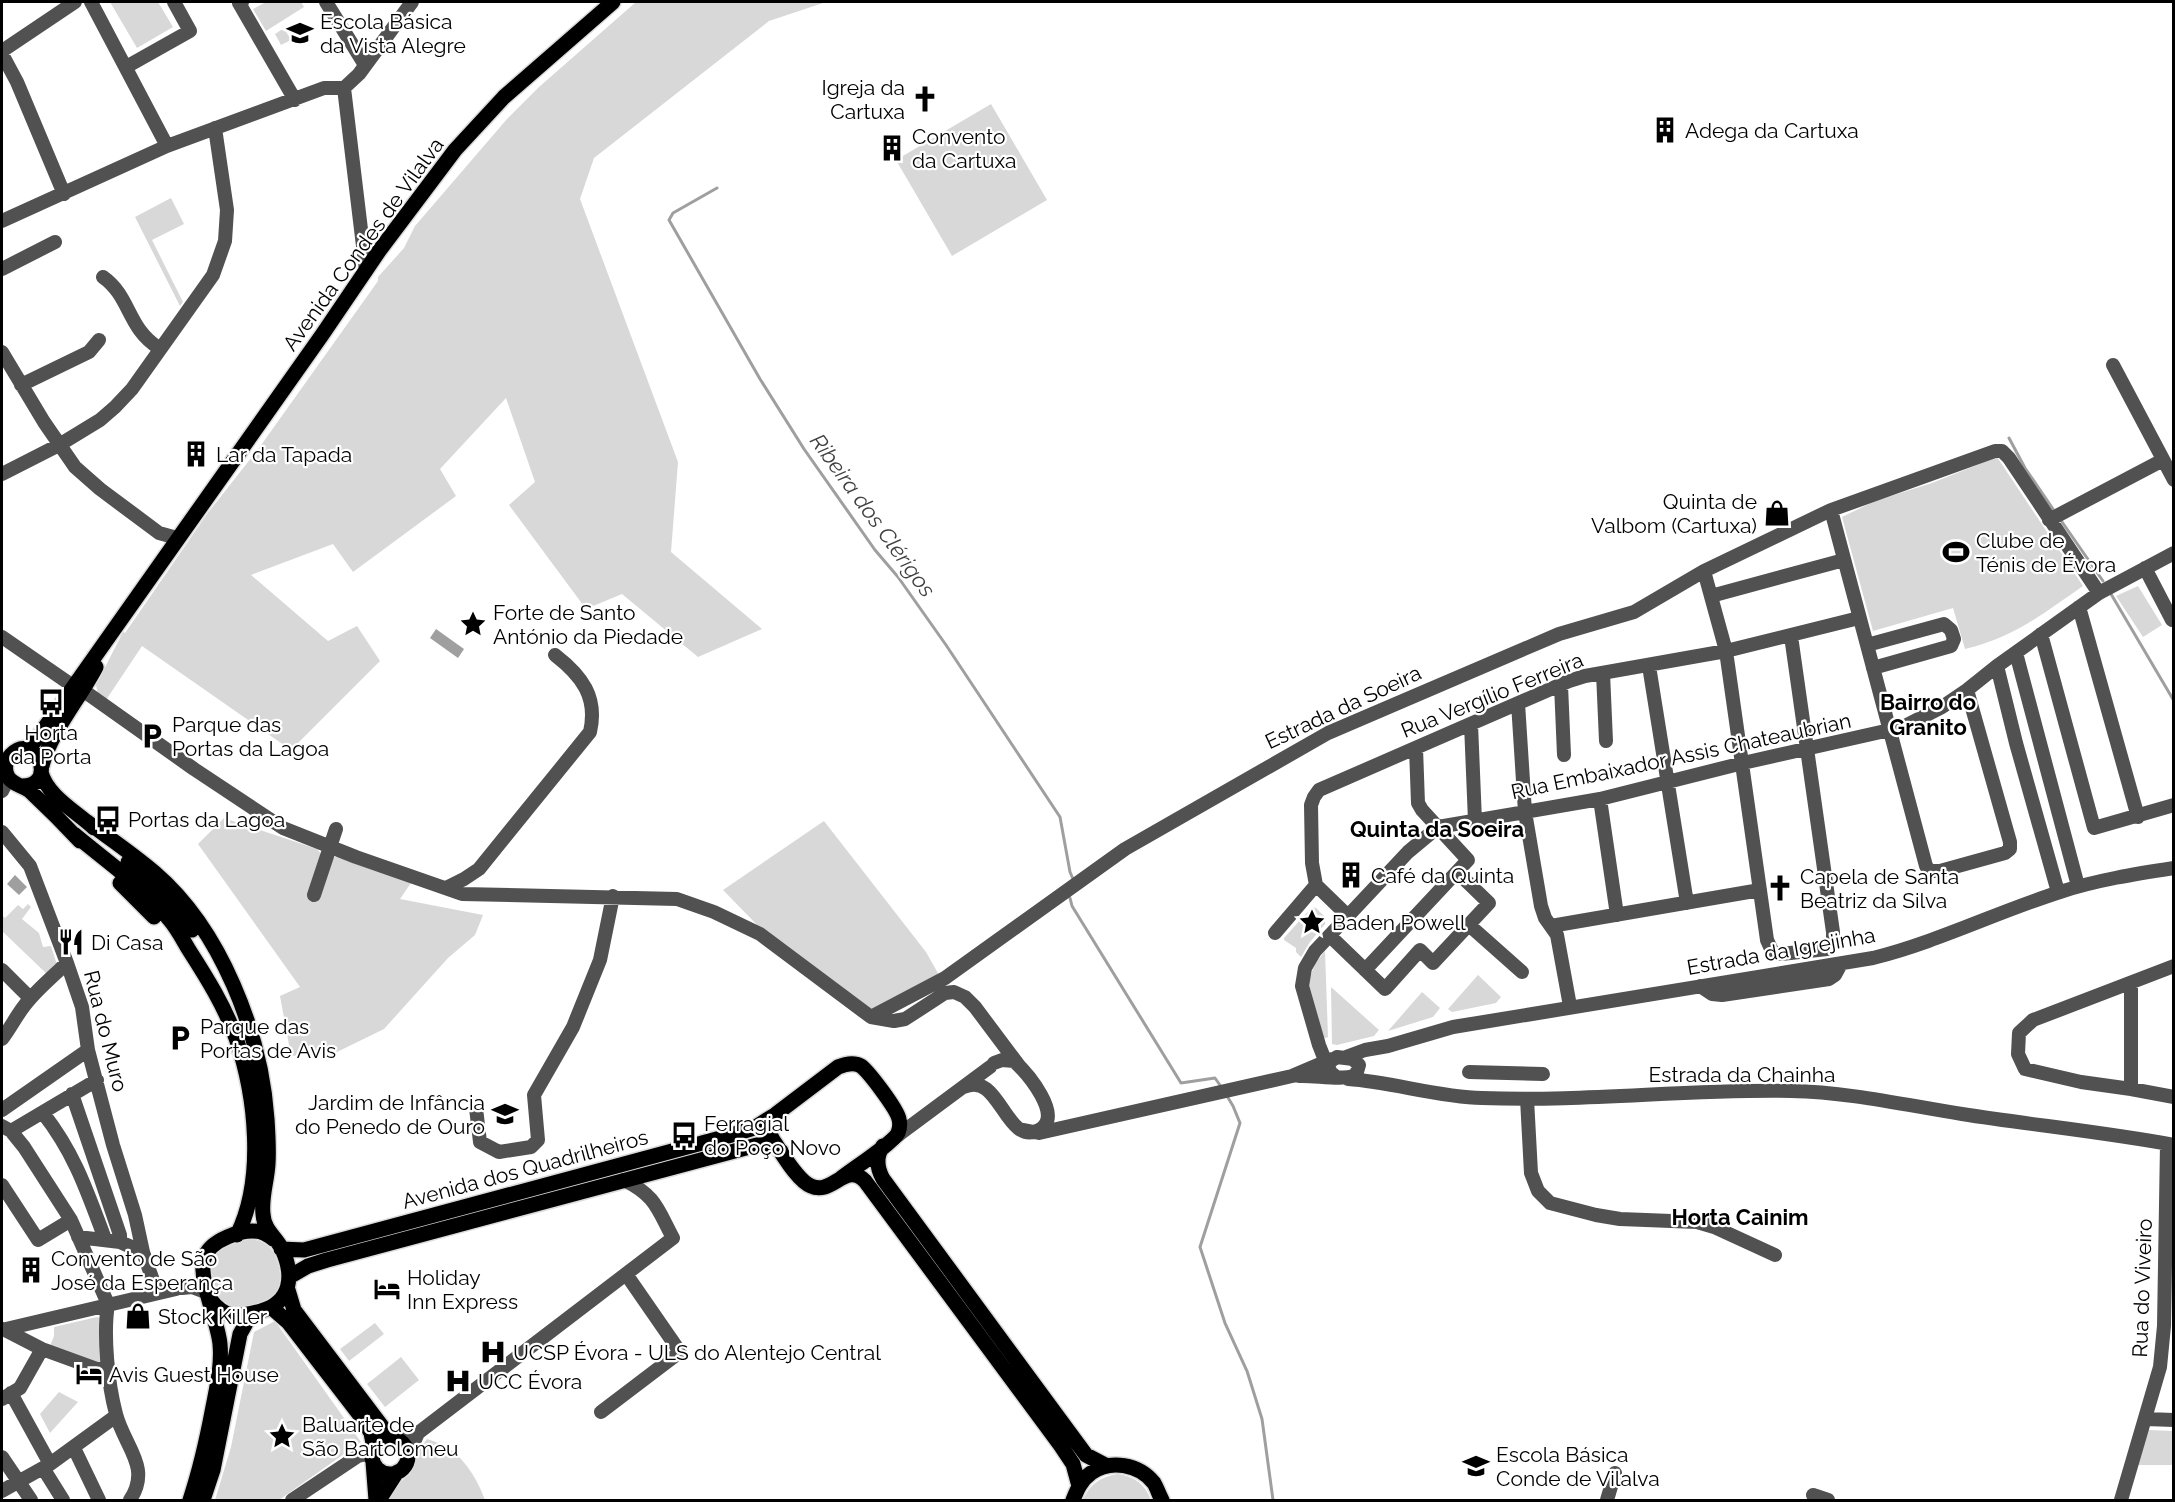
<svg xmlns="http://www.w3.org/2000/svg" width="2175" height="1502" font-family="Raleway,sans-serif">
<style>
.green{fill:#d8d8d8}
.water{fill:#9f9f9f}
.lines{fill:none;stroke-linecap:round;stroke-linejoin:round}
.stream{stroke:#9f9f9f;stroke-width:3}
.major-casing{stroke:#dbdbdb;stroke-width:18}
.minor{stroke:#515151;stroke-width:14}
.major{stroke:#000;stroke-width:15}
.labels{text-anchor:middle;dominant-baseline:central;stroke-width:4.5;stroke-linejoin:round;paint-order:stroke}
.poi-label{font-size:21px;fill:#000;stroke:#fff;text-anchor:start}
.street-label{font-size:21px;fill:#000;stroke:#fff}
.water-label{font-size:22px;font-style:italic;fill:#404040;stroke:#fff}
.neighbourhood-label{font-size:22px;font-weight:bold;fill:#000;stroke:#fff}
</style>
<rect width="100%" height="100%" fill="#fff"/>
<path class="green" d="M110,2H158L173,27L137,48Z
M266,2H301L304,7L266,31L253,9Z
M636,2H826L769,21L594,158L580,199L678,462L671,552L762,629L698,657L622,594L586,609L509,505L535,482L506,398L440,469L456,496L353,572L333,544L251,575L328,641L357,626L380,661L291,750L142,646L106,700L98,694L96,685L123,632L125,633L207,514L259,448L378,281V277L404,248L415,226L507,119L539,87Z
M284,28L291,40L281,45L275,34Z
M991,104L1047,200L952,256L896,160Z
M171,198L184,224L152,240L183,302L180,306L135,217Z
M1997,457L2083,586C2044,613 2013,638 1965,649L1953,608L1873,631L1842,517L1875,501L1932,483Z
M2138,586L2162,625L2143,637L2116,596Z
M224,818L317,849L322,855L332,858L339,856L413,880L400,899L483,915L475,935L448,958L384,1029L335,1053L291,1056L280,996L300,987L198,844Z
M824,821L926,952L939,975L875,1009L869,1008L764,932L723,890Z
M28,904L31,907L22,919L39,933L43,947L51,946L57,965L48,975L2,931V915L5,918L18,905L23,909Z
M1312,907L1316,908L1325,917V924L1310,942L1301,957L1296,952V948L1284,940V938Z
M1325,951L1328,1037L1322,1039C1312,1002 1297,984 1325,951Z
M1478,975L1501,997L1496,1003L1452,1012L1448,1009Z
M1331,987L1379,1030L1374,1036L1337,1045L1332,1044Z
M1422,992L1440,1008L1433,1017L1388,1031Z
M250,1239C256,1240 262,1241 267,1245C280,1255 285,1284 274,1296C268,1302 260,1303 253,1305C243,1308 235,1309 226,1304C219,1299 216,1293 214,1285C205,1251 222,1247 250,1239Z
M97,1317L100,1318L101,1364L50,1346L54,1336V1327Z
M275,1321L361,1442L279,1500H215L231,1447L254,1332Z
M375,1323L384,1334L349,1361L340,1349Z
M401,1357L419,1380L385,1407L367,1384Z
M59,1392L78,1402L50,1433L40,1414Z
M2148,1430L2173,1431V1465H2138Z
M427,1439C433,1441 440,1443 445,1446C464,1457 478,1480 485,1500H388L397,1485L410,1474L414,1467L416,1454Z
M1118,1474C1135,1477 1145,1484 1151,1500H1083C1090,1484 1100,1477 1118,1474Z"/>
<path class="water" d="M436,629L464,649L458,658L430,638Z
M15,875L27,887L19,895L7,884Z"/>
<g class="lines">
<path class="stream" d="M717,188L673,213L669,220L760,379L804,449L875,550L898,577L946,645L1060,817L1070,872L1073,879
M2009,438L2025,468L2053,509
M2060,519L2103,581
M2111,594L2174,701
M1070,898L1072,906L1181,1083L1215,1078L1222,1088
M1227,1096L1233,1106L1240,1123L1200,1247L1225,1323L1247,1371L1262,1419L1273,1500"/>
<g class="major-casing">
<path id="major" d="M22,750L30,747L38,737L322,335L379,251L455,150L504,97L613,2
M42,766C50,733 80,698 96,667
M41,772C47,796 77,812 94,828
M21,786C60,787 35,730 11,755C5,761 4,770 8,777C13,785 24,786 31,792C48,808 65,825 80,841
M86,821C109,838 133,854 155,873C221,930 261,1033 267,1119C268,1134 269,1149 268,1164C267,1181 261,1198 263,1214C264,1230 275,1236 282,1249C294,1275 292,1302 261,1311C238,1317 226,1320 210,1299
M74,834C106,861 143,886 169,919C177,928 183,940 189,950C207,978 225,1007 236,1038C256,1096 265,1179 237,1235
M128,862L179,913L192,930
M120,883L154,917
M883,1146C875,1157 877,1168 883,1179L1086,1455L1107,1466
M840,1179C851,1170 893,1143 898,1133C900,1128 900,1123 899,1119C897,1109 869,1072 861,1066C854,1062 845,1064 838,1067L776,1114C766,1123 768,1133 775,1143C783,1155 798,1181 811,1186C832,1196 846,1161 865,1181L1061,1446L1073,1464L1079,1486
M281,1249L304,1250L728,1136L754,1128L773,1116
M289,1277L308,1266L327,1260L757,1145L769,1144L781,1151
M288,1290L294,1310L390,1437
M272,1308L288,1322L362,1418L371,1433L374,1448
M372 1456a18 18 0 1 1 36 0a18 18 0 1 1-36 0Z
M373,1462L376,1500
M190,1500C200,1470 207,1439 213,1407C217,1386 222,1365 220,1344C218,1321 198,1279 204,1259C209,1240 243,1228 261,1232C266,1234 270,1236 273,1239
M203,1500L213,1470L240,1334L251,1314
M379,1500L397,1472
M1073,1500C1077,1490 1081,1480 1091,1473C1110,1459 1139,1464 1154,1483C1157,1488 1159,1495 1162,1500"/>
</g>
<path class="minor" d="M91,2L167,146
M242,2L239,3L295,100
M326,2L365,65
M2,51L75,2
M2,54L17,82L64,194
M126,67L190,31L174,2
M344,88L366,271
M344,88L359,74L412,2
M2,221L167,146L324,88H344
M2,269L55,242
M103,277C131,297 127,328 159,348
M2,352L44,422L75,467L100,489L159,533L177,538
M2113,365L2174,480
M21,385L89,352L99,340
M2,474L59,445L100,420L115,407L132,389L213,275L225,241L227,210L215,128
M1831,510L1926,866L1930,871H1940L2005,853L2010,849V842L1967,690
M2049,520L2163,460
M2145,568L2172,620
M1704,571L1726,651L1767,940L1772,951L1781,954L1827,949L1833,942V932L1791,636
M1711,596L1844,560
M2079,607L2138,817
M2041,634L2094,828L2174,805
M2,637L73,686
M1867,645L1944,624L1951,630L1954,639L1951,646L1873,668
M2016,653L2078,886
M1649,666L1687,903
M1997,666L2016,743L2058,892
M1603,673L1606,741
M1561,685L1564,755
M84,691L194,769L283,828L356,857L462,894L677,899L714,912L760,934L871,1017L894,1021L905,1019L945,993L954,992L965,997L975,1007L1020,1067
M1518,703L1525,812L1541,906L1545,918L1557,935L1570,1006
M1471,724L1475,821
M2,791L6,783L7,774
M1600,799L1617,915
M2,832L30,866L67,963L82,1007L88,1050L113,1145L135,1215L143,1252L157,1292
M446,888L464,879L479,869L590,732C598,697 582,676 555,655
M314,895L336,829
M1348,916L1316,885L1312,863L1311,805L1314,797L1319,790L1569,681L1585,676L1726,651L1859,618
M1469,925L1522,972
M1551,926L1760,890
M1275,933L1316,885
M1330,936L1385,989L1420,950L1433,963L1489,903L1457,872
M2174,966L2033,1020L2019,1033L2018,1054L2025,1069L2081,1082L2131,1089L2174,1097
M2,970L30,998
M1365,970L1468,860L1422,810L1418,803L1416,748
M2131,983V1089
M1700,986L1712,994L1722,995L1829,979L1835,975L1841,964
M871,1017L945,978L1125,849L1328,733L1559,634L1634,612L1704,571L1831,510L1995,451H2002L2009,458L2099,593
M2,1039C12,1026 18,1012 29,1000C40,987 54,975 67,963
M1346,1057L1365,1050L1388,1046L1453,1027L1873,958C1937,942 1997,912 2060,892C2097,880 2135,874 2174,868
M1328,1068L1319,1045L1302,986L1305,968L1315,951L1408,852L1438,827L1600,799L1743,763L1903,727L1942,707L1967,690L1997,666L2099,593L2174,553
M1469,1072L1543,1074
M1299,1076C1315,1075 1343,1081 1356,1075L1359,1065L1353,1059L1337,1057L1328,1063L1330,1072L1335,1076
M1348,1079C1393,1082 1437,1097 1482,1098C1585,1102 1688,1089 1791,1091C1849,1092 1905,1105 1962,1114C2032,1125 2104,1132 2174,1145
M964,1087C1000,1070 1005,1147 1039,1130C1065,1117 1027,1073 1014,1061L1002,1060L994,1063
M72,1094L120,1235V1242
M1527,1099L1531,1173L1538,1191L1550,1203L1596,1215L1620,1219L1697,1222L1714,1227L1775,1255
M476,1108L480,1142L499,1152L531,1147L538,1140L534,1095L573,1027L600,960L613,896
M2,1110L88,1050
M43,1113C75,1154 87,1191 105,1239
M2,1126L11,1131L24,1147L71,1220L108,1304
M1024,1130L1039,1133L1292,1076L1332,1059
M11,1131L97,1080
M893,1139L990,1067
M2,1185L38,1240L71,1220
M78,1237L120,1242L143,1252
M182,1288L192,1287L208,1293
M108,1304C103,1335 108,1384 116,1414C124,1446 152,1467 130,1500
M3,1329L42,1349L97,1369L109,1368
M6,1329L176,1289
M11,1393L50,1464
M2,1399L20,1388L42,1349
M601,1412L680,1352L626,1274
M2146,1419L2174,1420
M397,1439L418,1433L673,1238C657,1208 656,1196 624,1180
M74,1448L99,1500
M408,1456L418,1433
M2,1457L31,1500
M43,1468L63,1500
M2,1491L50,1464L116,1416
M1813,1495L1828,1500
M292,1500L358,1456L372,1453
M1607,1500L1615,1473
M2121,1500L2160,1367L2164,1326L2167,1144"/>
<use href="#major" class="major"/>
</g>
<defs>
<g id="school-bare" transform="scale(2.07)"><path d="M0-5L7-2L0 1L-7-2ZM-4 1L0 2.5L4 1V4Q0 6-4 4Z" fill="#000" stroke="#fff" stroke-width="2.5" paint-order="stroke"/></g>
<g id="church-bare" transform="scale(2.07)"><path d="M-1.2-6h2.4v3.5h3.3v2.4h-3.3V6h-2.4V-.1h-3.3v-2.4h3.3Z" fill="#000" stroke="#fff" stroke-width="2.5" paint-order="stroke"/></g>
<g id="building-bare" transform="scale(2.07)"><path d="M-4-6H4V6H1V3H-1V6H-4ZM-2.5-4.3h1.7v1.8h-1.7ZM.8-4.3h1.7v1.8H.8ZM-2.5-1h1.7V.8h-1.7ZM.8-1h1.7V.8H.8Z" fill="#000" stroke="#fff" stroke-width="2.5" paint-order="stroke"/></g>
<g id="shop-bare" transform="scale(2.07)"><path d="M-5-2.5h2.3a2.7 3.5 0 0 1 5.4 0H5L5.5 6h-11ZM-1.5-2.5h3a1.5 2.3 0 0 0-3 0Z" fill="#000" stroke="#fff" stroke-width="2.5" paint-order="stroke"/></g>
<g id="stadium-bare" transform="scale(2.07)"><path d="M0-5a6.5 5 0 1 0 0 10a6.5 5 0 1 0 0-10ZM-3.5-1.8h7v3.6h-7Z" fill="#000" stroke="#fff" stroke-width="2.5" paint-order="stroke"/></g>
<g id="sight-bare" transform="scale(2.07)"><path d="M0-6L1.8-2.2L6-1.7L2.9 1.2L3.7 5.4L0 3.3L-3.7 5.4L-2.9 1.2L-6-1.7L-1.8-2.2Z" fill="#000" stroke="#fff" stroke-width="2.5" paint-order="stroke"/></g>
<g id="bus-bare" transform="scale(2.07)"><path d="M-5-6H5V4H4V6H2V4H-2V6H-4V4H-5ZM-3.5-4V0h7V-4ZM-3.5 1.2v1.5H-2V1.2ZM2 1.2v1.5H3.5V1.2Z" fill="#000" stroke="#fff" stroke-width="2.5" paint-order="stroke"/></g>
<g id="parking-bare" transform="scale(2.07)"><path d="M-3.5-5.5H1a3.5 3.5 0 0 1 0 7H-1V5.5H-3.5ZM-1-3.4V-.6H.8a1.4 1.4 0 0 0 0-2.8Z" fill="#000" stroke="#fff" stroke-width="2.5" paint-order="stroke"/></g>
<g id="restaurant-bare" transform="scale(2.07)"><path d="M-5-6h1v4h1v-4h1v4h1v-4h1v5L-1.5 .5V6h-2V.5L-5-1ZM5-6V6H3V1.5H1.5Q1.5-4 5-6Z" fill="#000" stroke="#fff" stroke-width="2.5" paint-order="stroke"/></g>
<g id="hotel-bare" transform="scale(2.07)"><path d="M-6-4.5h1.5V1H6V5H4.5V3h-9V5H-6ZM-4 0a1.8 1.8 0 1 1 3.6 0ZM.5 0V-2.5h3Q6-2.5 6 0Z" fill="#000" stroke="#fff" stroke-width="2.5" paint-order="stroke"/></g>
<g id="hospital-bare" transform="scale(2.07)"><path d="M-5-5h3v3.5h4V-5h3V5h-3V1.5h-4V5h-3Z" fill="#000" stroke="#fff" stroke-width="2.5" paint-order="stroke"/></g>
</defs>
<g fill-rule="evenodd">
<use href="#school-bare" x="300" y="33"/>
<use href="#church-bare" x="925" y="99"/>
<use href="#building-bare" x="1665" y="130"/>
<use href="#building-bare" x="892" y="148"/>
<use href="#building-bare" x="196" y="454"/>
<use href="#shop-bare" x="1777" y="513"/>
<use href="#stadium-bare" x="1956" y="552"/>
<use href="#sight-bare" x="473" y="624"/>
<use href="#bus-bare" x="51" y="702"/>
<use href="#parking-bare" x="152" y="736"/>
<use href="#bus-bare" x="108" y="819"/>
<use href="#building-bare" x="1351" y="875"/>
<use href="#church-bare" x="1780" y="888"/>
<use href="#sight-bare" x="1312" y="922"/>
<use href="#restaurant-bare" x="71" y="942"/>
<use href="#parking-bare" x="180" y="1038"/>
<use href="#school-bare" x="505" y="1114"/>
<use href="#bus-bare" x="684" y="1135"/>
<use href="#building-bare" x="31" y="1270"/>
<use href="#hotel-bare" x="387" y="1289"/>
<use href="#shop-bare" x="138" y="1316"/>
<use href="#hospital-bare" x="493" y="1352"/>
<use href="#hotel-bare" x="89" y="1374"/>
<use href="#hospital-bare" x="458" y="1381"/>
<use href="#sight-bare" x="282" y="1436"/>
<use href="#school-bare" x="1476" y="1466"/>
</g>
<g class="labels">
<g class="poi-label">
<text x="320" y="21">Escola Básica<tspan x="320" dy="24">da Vista Alegre</tspan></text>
<text x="905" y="87" text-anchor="end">Igreja da<tspan x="905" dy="24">Cartuxa</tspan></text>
<text x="1685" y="130">Adega da Cartuxa</text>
<text x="912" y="136">Convento<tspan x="912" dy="24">da Cartuxa</tspan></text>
<text x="216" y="454">Lar da Tapada</text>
<text x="1757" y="501" text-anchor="end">Quinta de<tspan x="1757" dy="24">Valbom (Cartuxa)</tspan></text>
<text x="1976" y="540">Clube de<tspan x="1976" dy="24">Ténis de Évora</tspan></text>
<text x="493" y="612">Forte de Santo<tspan x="493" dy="24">António da Piedade</tspan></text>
<text x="172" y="724">Parque das<tspan x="172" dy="24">Portas da Lagoa</tspan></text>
<text x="51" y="732" text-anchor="middle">Horta<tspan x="51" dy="24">da Porta</tspan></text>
<text x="128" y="819">Portas da Lagoa</text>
<text x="1371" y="875">Café da Quinta</text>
<text x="1800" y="876">Capela de Santa<tspan x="1800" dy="24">Beatriz da Silva</tspan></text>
<text x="1332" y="922">Baden Powell</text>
<text x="91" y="942">Di Casa</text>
<text x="200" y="1026">Parque das<tspan x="200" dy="24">Portas de Avis</tspan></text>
<text x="485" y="1102" text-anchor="end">Jardim de Infância<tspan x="485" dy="24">do Penedo de Ouro</tspan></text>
<text x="704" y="1123">Ferragial<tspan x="704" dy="24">do Poço Novo</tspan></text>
<text x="51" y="1258">Convento de São<tspan x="51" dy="24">José da Esperança</tspan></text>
<text x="407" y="1277">Holiday<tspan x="407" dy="24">Inn Express</tspan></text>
<text x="158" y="1316">Stock Killer</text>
<text x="513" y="1352">UCSP Évora - ULS do Alentejo Central</text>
<text x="109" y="1374">Avis Guest House</text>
<text x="478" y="1381">UCC Évora</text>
<text x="302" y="1424">Baluarte de<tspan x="302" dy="24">São Bartolomeu</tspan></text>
<text x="1496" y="1454">Escola Básica<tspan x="1496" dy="24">Conde de Vilalva</tspan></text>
</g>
<g class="street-label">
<text transform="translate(363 244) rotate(-54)">Avenida Condes de Vilalva</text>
<text transform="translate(1492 695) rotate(-22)">Rua Vergílio Ferreira</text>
<text transform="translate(1343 707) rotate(-25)">Estrada da Soeira</text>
<text transform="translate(1681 756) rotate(-12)">Rua Embaixador Assis Chateaubrian</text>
<text transform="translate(1781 951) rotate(-10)">Estrada da Igrejinha</text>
<text transform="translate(106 1031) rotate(76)">Rua do Muro</text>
<text x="1742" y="1074">Estrada da Chainha</text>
<text transform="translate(525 1169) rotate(-15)">Avenida dos Quadrilheiros</text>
<text transform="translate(2142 1288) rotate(-88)">Rua do Viveiro</text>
</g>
<g class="water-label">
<text transform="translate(873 515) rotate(54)">Ribeira dos Clérigos</text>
</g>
<g class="neighbourhood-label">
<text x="1928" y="702">Bairro do<tspan x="1928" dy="25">Granito</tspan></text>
<text x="1437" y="829">Quinta da Soeira</text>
<text x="1740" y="1217">Horta Cainim</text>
</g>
</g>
<rect width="2175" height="1502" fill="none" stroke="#000000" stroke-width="6"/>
</svg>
